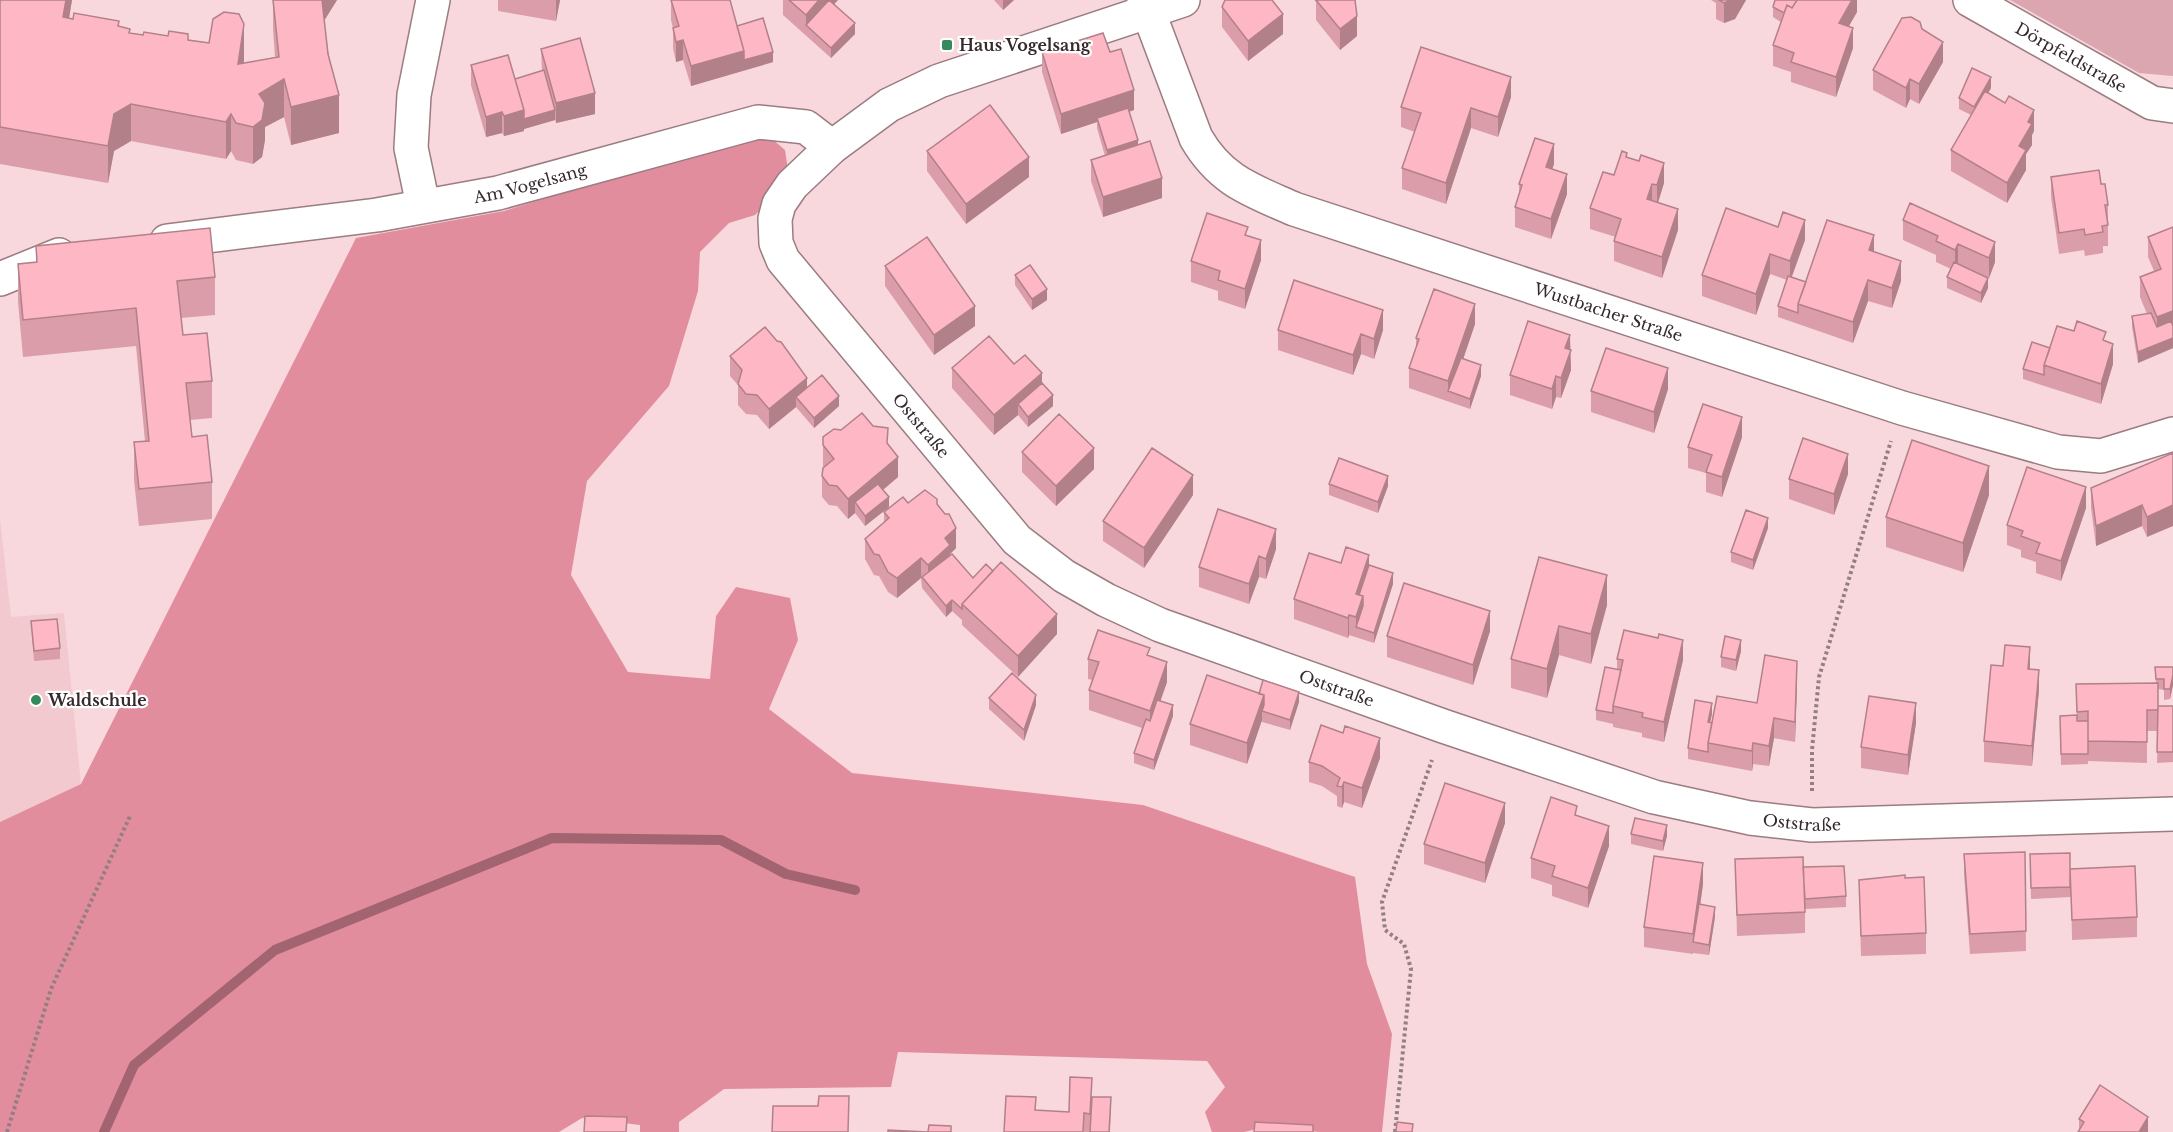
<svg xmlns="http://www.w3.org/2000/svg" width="2173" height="1132" font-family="'Libre Baskerville',serif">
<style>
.built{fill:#f1c9cf}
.green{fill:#dba6af}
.forest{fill:#e28d9e}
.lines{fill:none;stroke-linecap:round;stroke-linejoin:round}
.stream{stroke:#a36471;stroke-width:10}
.minor-casing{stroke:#9a7c81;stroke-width:36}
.path{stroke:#947e82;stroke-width:4;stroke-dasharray:3 3;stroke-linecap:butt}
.minor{stroke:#fff;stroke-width:33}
.wall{fill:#da9da9}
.shaded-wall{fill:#b28089}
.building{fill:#feb7c4;stroke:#b28089;stroke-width:1.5}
.poi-dot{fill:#358a5d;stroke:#fff;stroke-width:2}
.labels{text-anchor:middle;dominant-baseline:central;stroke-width:4.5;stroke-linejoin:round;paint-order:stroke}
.poi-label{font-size:16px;font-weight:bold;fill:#35292b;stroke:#fff;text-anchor:start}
.street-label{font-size:16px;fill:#35292b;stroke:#fff}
</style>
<rect width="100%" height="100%" fill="#f8d8dd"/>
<path class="built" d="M0,519L11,617L64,613L81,784L0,822Z"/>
<path class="green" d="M2010,0H2173V76L2139,73Z"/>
<path class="forest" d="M746,137L771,138L785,150L788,170L776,194L755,215L729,223L700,252L698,291L669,386L587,481L571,575L628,672L710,679L716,616L736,587L790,598L798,640L769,709L852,773L1143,805L1355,877L1367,964L1392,1034L1382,1132H1319L1270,1126L1244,1132H1212L1205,1112L1225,1087L1207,1061L898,1052L891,1087L724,1089L679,1122V1132H640V1125L582,1118L559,1132H0V822L81,784L356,238L504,211Z"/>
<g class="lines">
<path class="stream" d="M104,1132L134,1065L275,950L552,838L721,840L786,874L855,890"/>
<g class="minor-casing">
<g id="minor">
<path id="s1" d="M1144,0L1196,138C1221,181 1251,190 1294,209L1902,408L2058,452L2101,456L2173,434"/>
<path id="s2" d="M1183,0L939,81L889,105L832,147L792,185L779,204L775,219L776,243L783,260L1017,540L1064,576L1106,600L1160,625L1443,726L1654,797L1750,818L1812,825L2173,814"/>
<path id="s3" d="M1970,0L2152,103L2173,106"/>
<path d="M423,205L411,148L414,95L433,0"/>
<path id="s4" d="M167,241L377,215L498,193L758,122L806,127L832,147"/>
<path d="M0,279L59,255"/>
</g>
</g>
<path class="path" d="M1812,791V750L1819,677L1891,441
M7,1132L51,989L131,814
M1395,1132L1411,969L1404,944L1385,930L1382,902L1432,760"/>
<use href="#minor" class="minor"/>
</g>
<path class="wall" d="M0,0H72L69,18L119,27L130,33L209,43L244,63L275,57L273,29V0H337L324,20L339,133L291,145L284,117L265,127V140L262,157L253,164L236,160L231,151L226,159L131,141L114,151L108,183L0,164Z
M498,0H560L556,21L498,11Z
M671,0L737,26L773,62L691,86L683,60L676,62L673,48V28L671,20Z
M783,0H838L834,4L855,34L831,58L783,15Z
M994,0H1014L1003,10Z
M1314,0H1355L1357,36L1340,50L1316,20V2Z
M1711,0H1746L1735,19L1724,23L1716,19V3Z
M1857,0V12L1849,26L1853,48L1836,97L1791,82V72L1773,66V45L1781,22L1773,17V7Z
M1222,7L1283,34L1248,61L1222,27Z
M1922,29L1943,62L1919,104L1910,99L1906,108L1873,90V70Z
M541,49L595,114L556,123L555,119V120L524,129V131L504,136L502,133L486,137L471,85V65L515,79L542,71Z
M1042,52H1110L1134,110L1129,112L1138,145L1162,198L1103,217L1091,181V160L1105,156L1097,128V122L1061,134L1042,72Z
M1991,88L1988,93L2034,131L2032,135V145L2026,154V170L2007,203L1951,171V150L1971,115L1959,109V98Z
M1511,97L1498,137L1471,128L1446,204L1402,189V168L1415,132L1401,127V107Z
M927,151L1029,177L966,224L927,171Z
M1627,158L1664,183L1658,202L1678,230L1662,278L1614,261V241L1616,237L1590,229V208Z
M1554,164L1552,169L1567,194L1551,239L1515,227V207L1519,194V184Z
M2051,177L2101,184L2108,205V246H2103V253L2085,256L2084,250L2059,254L2051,197Z
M1910,203L1995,262L1989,278H1988V288L1981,303L1947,288V277L1951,269L1936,262V255L1903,240V220Z
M2173,227V348L2138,363L2132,327V316L2147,314L2140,297V277L2154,271L2148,257V237Z
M1248,236L1261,260L1245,309L1218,300V291L1191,282V261Z
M1805,240L1792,277L1806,282L1874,252L1901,281L1892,308L1868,301L1853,343L1778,317V306L1787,280L1770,274L1756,315L1702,296V275Z
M36,246L215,277V315L181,318L183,335L212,381V418L190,420L192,437L212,482V519L139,526L134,480V442L145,441L136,346L23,357L18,302V264L36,262Z
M885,266L975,326L934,355L885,286Z
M1015,275L1047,300L1032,310L1015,285Z
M1475,324L1463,359L1481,376L1470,409L1409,388V368L1416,347V338Z
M1278,330H1383L1374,359L1361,354L1353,375L1278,350Z
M2106,342L2113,364L2101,404L2023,379V369L2050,348Z
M1570,350L1571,370L1561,398L1556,397L1552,409L1510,395V375Z
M730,356L807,388L839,406L814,428L796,407L769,429L757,415L746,414L738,405V385L730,376Z
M1014,364L1053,406L1028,427L1018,415L994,435L952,388V368Z
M1668,389L1654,433L1591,412V391Z
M1742,437L1722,497L1706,492V473L1688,468V447Z
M823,445H888L898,477L883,490L889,507L865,526L855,513L848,519L837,506L829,505L822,497V476L824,467L823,466Z
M1022,452L1094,469L1056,506L1022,472Z
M2173,453L2147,537L2142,526L2096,546L2091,508V488Z
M1848,474L1834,515L1789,499V479Z
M1329,484L1388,486L1378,513L1329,495Z
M1193,495L1144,568L1103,541V521Z
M1989,495L1963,572L1886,547V517Z
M908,503L937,504L956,548L950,554V555L973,578L1057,634L1018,677L962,625V620L952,611L946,617L922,588L921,578L897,598L888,592L879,576L874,575L865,559V539L884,523V512Z
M2086,508L2061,581L2036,573V562L2021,557V550L2007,545V525Z
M1768,528L1753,570L1731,562V552Z
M1276,549L1266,579L1259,577L1249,604L1199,587V567Z
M1539,557L1607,605L1591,664L1559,655L1547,698L1511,688V659Z
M1341,563L1369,565L1393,584L1374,643L1349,635L1348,638L1294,619V599Z
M31,621L60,648V659L34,661Z
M1490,631L1473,685L1387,657V636Z
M1741,651L1736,671L1721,667V657Z
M1150,656L1167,682L1160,701L1173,716L1154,770L1134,763V753L1142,728L1089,710V690L1092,680L1088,679V659Z
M1617,659L1683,660L1664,742L1642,737V733L1613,727V724L1596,720V710L1617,669Z
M2155,667H2173V685L2170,699L2164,700V690L2158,689V706H2173V762L2157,763L2158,731H2147V763L2088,761V764L2061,765L2060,726L2077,715L2076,684L2156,683Z
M2030,669L2039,690L2032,766L1984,762V741Z
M1797,681L1795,742L1774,738L1769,766L1753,764L1752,771L1688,759V748L1712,714L1710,722L1712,723L1757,703Z
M1259,694L1299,702L1290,730L1262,722V720L1247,764L1190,745V724Z
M989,698L1036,705L1024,741L989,709Z
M1916,723L1908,775L1861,768V747Z
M1380,758L1362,808L1344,802L1342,808L1337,806V796L1322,786L1309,782V762Z
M1577,815L1609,846L1588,908L1552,896V885L1531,878V858Z
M1505,823L1485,883L1424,864V844Z
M1631,834L1667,836L1663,851L1631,844Z
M2025,852L2026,951L1970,954L1964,875V854Z
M2030,854L2070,869L2137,917V937L2072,940L2071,891V897L2031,899Z
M1735,859L1803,867L1846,896V907L1805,909V933L1737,936Z
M1905,878L1926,933V954L1861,956L1859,880Z
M1703,884L1700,905L1715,917L1709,955L1693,953V951V954L1644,947V927Z
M1092,1097L1111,1108L1110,1132H1004L1069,1112Z
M2079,1119L2148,1132L2079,1131Z"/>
<path class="shaded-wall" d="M66,0H72L63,54V17Z
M321,0H337L321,26Z
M556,0H560L556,21Z
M819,0H838L811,29L806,25V35V15Z
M1003,0H1014L1003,10Z
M1731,0H1746L1735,19L1724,23V3Z
M1852,0H1857V12L1839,43V23Z
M1283,14V34L1248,61V41Z
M1357,16V36L1340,50V29Z
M855,23V34L831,58V48Z
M244,24V61L238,101V64Z
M1853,28V48L1836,97V77Z
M683,40V60L676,62V42Z
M1943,42V62L1919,104V84Z
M744,51L773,52V62L691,86V66Z
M1511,77V97L1498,137V117Z
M1991,77V88L1974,117V107Z
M284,79V117L265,127V140L262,157L253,164V127L259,94Z
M1910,79V99L1906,108V88Z
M1134,90V110L1098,122L1097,118V122L1061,134V114Z
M595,93V114L556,123V103Z
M339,95V133L291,145V107Z
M131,104V141L114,151L108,183V146L114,114Z
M1471,108V128L1446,204V183Z
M524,110V131L504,136V116Z
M555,110V120L524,129V119Z
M2034,110V131L2032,135V145L2026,154V170L2007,203V183L2028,122Z
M502,112V133L486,137V117Z
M231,114V151L226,159V122Z
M1138,140V150L1107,160V150Z
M1554,144V164L1546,187V167Z
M1029,157V177L966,224V204Z
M1664,163V183L1657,206V185Z
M1567,174V194L1551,239V219Z
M1162,178V198L1103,217V197Z
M1652,184V204L1647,199Z
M1678,209V230L1662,278V257Z
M1805,220V240L1790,281V261Z
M1874,235V256L1869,250Z
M1261,240V260L1245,309V289Z
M1995,242V262L1989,278V258Z
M1958,244V264L1955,271V250Z
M1770,254V274L1756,315V294Z
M1901,261V281L1892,308V288Z
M1988,278V288L1981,303V293Z
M1868,280V301L1853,343V322Z
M1047,289V300L1032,310V299Z
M1475,304V324L1452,392L1448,391V381Z
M975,306V326L934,355V335Z
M1383,310V330L1374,359V339Z
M2173,311V331L2157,337V317Z
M1361,334V354L1353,375V355Z
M1570,335L1571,370L1561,398V378L1565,348Z
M2173,338V348L2138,363V352Z
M2113,344V364L2101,404V384Z
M1481,365V376L1470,409V399Z
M1668,368V389L1654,433V412Z
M1042,373V394L1018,404V415L994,435V415Z
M1556,376V397L1552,409V389Z
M807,378V398L796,397V407L769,429V409Z
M1053,395V406L1028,427V417Z
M839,396V406L814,428V418Z
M1742,417V437L1722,497V477Z
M1094,448V469L1056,506V486Z
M1848,454V474L1834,515V494Z
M898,457V477L860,509L855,502V513L848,519V499Z
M1989,466V495L1963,572V543Z
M1193,475V495L1144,568V548Z
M1388,476V486L1378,513V502Z
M2086,487V508L2061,581V561Z
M889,497V507L865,526V516Z
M2142,505V526L2096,546V526Z
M2173,505V526L2147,537V517Z
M1768,518V528L1753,570V560Z
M956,528V548L950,554V566L928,585V565L945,538Z
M1276,529V549L1266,579V559Z
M1369,555V575L1359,605L1356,594Z
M1259,556V577L1249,604V584Z
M921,558V578L897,598V578Z
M1393,573V584L1374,643V633Z
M1607,575V605L1591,664V634Z
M1363,596V617L1356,627V617Z
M952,600V611L946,617V606Z
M1490,611V631L1473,685V665Z
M1057,614V634L1018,677V656Z
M1349,615V635L1348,638V618Z
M1559,626V655L1547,698V669Z
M1683,640V660L1664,742V722Z
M1741,640V651L1736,671V660Z
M2030,647V667L2028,689V669Z
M1797,661V681L1795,742V722Z
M1167,662V682L1150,731V711Z
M2039,670V690L2032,766V746Z
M2173,675V685L2170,699V689Z
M1299,692V702L1290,730V720Z
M1036,695V705L1024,741V730Z
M1264,695V712L1262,711V720L1247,764V743Z
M1712,703V714L1708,732V722Z
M1916,703V723L1908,775V755Z
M1173,705V716L1154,770V760Z
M1774,718V738L1769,766V746Z
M1380,738V758L1362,808V788Z
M1753,743V764L1752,771V751Z
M1344,782V802L1342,808V787Z
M1505,803V823L1485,883V863Z
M1667,825V836L1663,851V841Z
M1609,826V846L1588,908V888Z
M1703,863V884L1695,943L1693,942V954V934Z
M1715,907V917L1709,955V945Z
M2148,1117V1132H2139Z"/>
<path class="building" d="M0,0H66L63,17L73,19L74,13L119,21L118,26L130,29L129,33L143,35L144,32L168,36L169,31L188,34V40L209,43L213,19L224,12L239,14L244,24L238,64L279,57L273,0H322L328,54L339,95L291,107L284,79L259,94L265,103L262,120L253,127L236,123L231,114L226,122L131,104L114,114L108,146L0,127Z
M671,0H730L744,51L691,66L683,40L676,42L673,28L679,26Z
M789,0H819L806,15Z
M829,0L855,23L831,48L806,25Z
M1225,0H1272L1283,14L1248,41L1222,7Z
M1316,0H1355L1357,16L1340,29Z
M1719,0H1731L1724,3Z
M1775,0H1797L1792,8L1787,5L1784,13L1773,7Z
M1797,0H1852L1839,23L1853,28L1836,77L1791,62L1794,53L1773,45L1787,5L1792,8Z
M1911,17L1920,22L1922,29L1943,42L1919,84L1910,79L1906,88L1873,70L1902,18Z
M763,18L773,52L744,60V51L737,26Z
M1103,33L1110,52L1121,49L1134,90L1061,114L1042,52Z
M580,38L595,93L556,103L541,49Z
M1421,47L1511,77L1498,117L1471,108L1446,183L1402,168L1421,113L1401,107Z
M508,55L524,110L504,116L502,112L486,117L471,65Z
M1972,68L1991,77L1974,107L1959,98Z
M544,70L555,110L524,119V110L515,79Z
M1985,91L2005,103L2009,96L2034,110L2028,122L2032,124L2019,146L2026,150L2007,183L1951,150Z
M990,105L1029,157L966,204L927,151Z
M1128,108L1138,140L1107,150L1097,118Z
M1535,138L1554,144L1546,167L1567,174L1551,219L1515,207L1522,185L1519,184Z
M1150,141L1162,178L1103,197L1091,160Z
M1622,151L1627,153L1626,157L1639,161L1641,155L1664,163L1657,185L1652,184L1647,199L1678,209L1662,257L1614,241L1621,219L1590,208L1603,172L1614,175Z
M2099,170L2101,184H2105L2108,205H2105L2108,225L2102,226L2103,232L2085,235L2084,229L2059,233L2051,177Z
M1910,203L1995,242L1989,258L1958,244L1955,250L1936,241L1938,236L1903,220Z
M1726,208L1778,227L1783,212L1805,220L1790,261L1770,254L1756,294L1702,275Z
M1207,213L1248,227L1245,235L1261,240L1245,289L1218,280L1220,271L1191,261Z
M1827,220L1874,235L1869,250L1901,261L1892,288L1868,280L1853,322L1798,304Z
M2173,227V311L2157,317L2140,277L2161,269L2148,237Z
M210,228L215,277L177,281L183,335L207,333L212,381L186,383L192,437L207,435L212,482L139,489L134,442L149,441L136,308L23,320L18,264L37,262L36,246Z
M927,237L975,306L934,335L885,266Z
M1954,262L1988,278L1981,293L1947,277Z
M1030,265L1047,289L1032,299L1015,275Z
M1788,276L1806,282L1798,304V313L1778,306Z
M1294,280L1383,310L1374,339L1361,334L1353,355L1278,330Z
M1434,289L1475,304L1448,381L1409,368L1419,339L1416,338Z
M2151,313L2157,327L2171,321L2173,326V338L2138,352L2132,316Z
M1528,321L1570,335L1565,348L1571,350L1561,378L1556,376L1552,389L1510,375Z
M2077,321L2106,332L2103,340L2113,344L2101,384L2044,365L2057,326L2074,331Z
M765,327L777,341L781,342L807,378L769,409L757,395L746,394L738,384L742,370L730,356Z
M989,336L1014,364L1025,355L1042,373L994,415L952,368Z
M2032,342L2050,348L2044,365V375L2023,369Z
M1606,348L1668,368L1654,412L1591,391Z
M1461,358L1481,365L1470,399L1448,391Z
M822,375L839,396L814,418L796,397Z
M1042,383L1053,395L1028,417L1018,404Z
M1703,404L1742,417L1722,477L1706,472L1712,455L1688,447Z
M862,413L873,426L888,428L887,443L898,457L848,499L837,486L829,485L822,476L823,468L834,459L823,445V437L834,429L841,430Z
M1059,414L1094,448L1056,486L1022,452Z
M1803,438L1848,454L1834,494L1789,479Z
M1912,440L1989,466L1963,543L1886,517Z
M1152,448L1193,475L1144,548L1103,521Z
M2173,453V505L2147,517L2142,505L2096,526L2091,488Z
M1339,458L1388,476L1378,502L1329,484Z
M2027,467L2086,487L2061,561L2036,553L2040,543L2021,536L2023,531L2007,525Z
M878,484L889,497L865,516L855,502Z
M925,490L937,499V504L945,514H949L956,528L945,538L950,545L928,565L921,558L897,578L888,572L879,555L874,554L865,539L889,518L884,512L903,497L908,503Z
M1218,509L1276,529L1266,559L1259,556L1249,584L1199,567Z
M1746,510L1768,518L1753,560L1731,552Z
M1346,547L1369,555L1356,594L1363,596L1356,617L1349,615L1348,618L1294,599L1309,553L1341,563Z
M952,554L973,578L986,564L993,571L962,604V609L952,600L946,606L922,577Z
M1539,557L1607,575L1591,634L1559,626L1547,669L1511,659Z
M1001,562L1057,614L1018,656L962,604Z
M1369,565L1393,573L1374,633L1356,627L1363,606V596L1359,595Z
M1404,583L1490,611L1473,665L1387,636Z
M57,619L60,648L34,651L31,621Z
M1098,630L1150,648L1147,655L1167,662L1150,711L1089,690L1099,662L1088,659Z
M1624,630L1658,638L1659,634L1683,640L1664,722L1642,717L1643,713L1613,706L1623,660L1617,659Z
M1725,636L1741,640L1736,660L1721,657Z
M2005,645L2030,647L2028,669L2039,670L2032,746L1984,741L1991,665L2003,666Z
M1765,655L1797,661L1795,722L1774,718L1769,746L1753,743L1752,751L1708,743L1717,696L1757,703Z
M1605,667L1621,670L1613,706V713L1596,710Z
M2155,667H2173V675L2170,689H2164V679H2156Z
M1012,673L1036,695L1024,730L989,698Z
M1207,675L1264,695L1247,743L1190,724Z
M1263,680L1299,692L1290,720L1262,711L1264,705V695L1259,694Z
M2158,683V710H2147V742L2088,741V711L2077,712L2076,684Z
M1869,696L1916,703L1908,755L1861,747Z
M1157,700L1173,705L1154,760L1134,753L1146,719L1150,721Z
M1695,700L1712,703L1708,722L1712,723L1708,743V752L1688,748Z
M2158,706H2173V752H2157Z
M2077,715V721H2088V754H2061L2060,716Z
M1321,725L1343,733L1345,726L1380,738L1362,788L1344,782L1342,787L1337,786L1340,778L1322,766L1309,762Z
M1445,783L1505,803L1485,863L1424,844Z
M1551,797L1577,806L1575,815L1609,826L1588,888L1552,876L1555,866L1531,858Z
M1635,818L1667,825L1663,841L1631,834Z
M2025,852L2026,931L1970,934L1964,854Z
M2070,853V887L2031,888L2030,854Z
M1654,856L1703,863L1693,934L1644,927Z
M1803,857L1805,912L1737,915L1735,859Z
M1844,866L1846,896L1805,899L1803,867Z
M2135,866L2137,917L2072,920L2070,869Z
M1905,875V878L1924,877L1926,933L1861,936L1859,880Z
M1699,904L1715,907L1709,945L1693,942Z
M1070,1077L1092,1078L1090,1114L1084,1113L1083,1132H1004L1006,1096L1036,1097L1035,1110L1069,1112Z
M2100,1085L2148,1117L2139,1132H2078L2084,1122L2079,1119Z
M819,1096H849L848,1132H772L773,1106H818Z
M1092,1097H1111L1109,1132H1090Z
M585,1116L627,1117L626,1132H584Z
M1255,1122L1313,1125V1132H1254Z
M1397,1122L1413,1124L1412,1132H1396Z
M929,1125L951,1126V1132H888V1130L928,1132Z"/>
<g class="poi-dot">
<rect x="941" y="39" width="12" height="12" rx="3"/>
<circle cx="36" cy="700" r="6"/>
</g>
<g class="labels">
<g class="poi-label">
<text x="959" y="45">Haus Vogelsang</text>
<text x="48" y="700">Waldschule</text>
</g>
<g class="street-label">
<text stroke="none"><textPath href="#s3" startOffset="116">Dörpfeldstraße</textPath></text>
<text stroke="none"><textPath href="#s4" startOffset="368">Am Vogelsang</textPath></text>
<text stroke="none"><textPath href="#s1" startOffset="602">Wustbacher Straße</textPath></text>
<text stroke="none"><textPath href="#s2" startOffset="735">Oststraße</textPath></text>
<text stroke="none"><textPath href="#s2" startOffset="1239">Oststraße</textPath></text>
<text stroke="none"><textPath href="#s2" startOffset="1725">Oststraße</textPath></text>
</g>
</g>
</svg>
